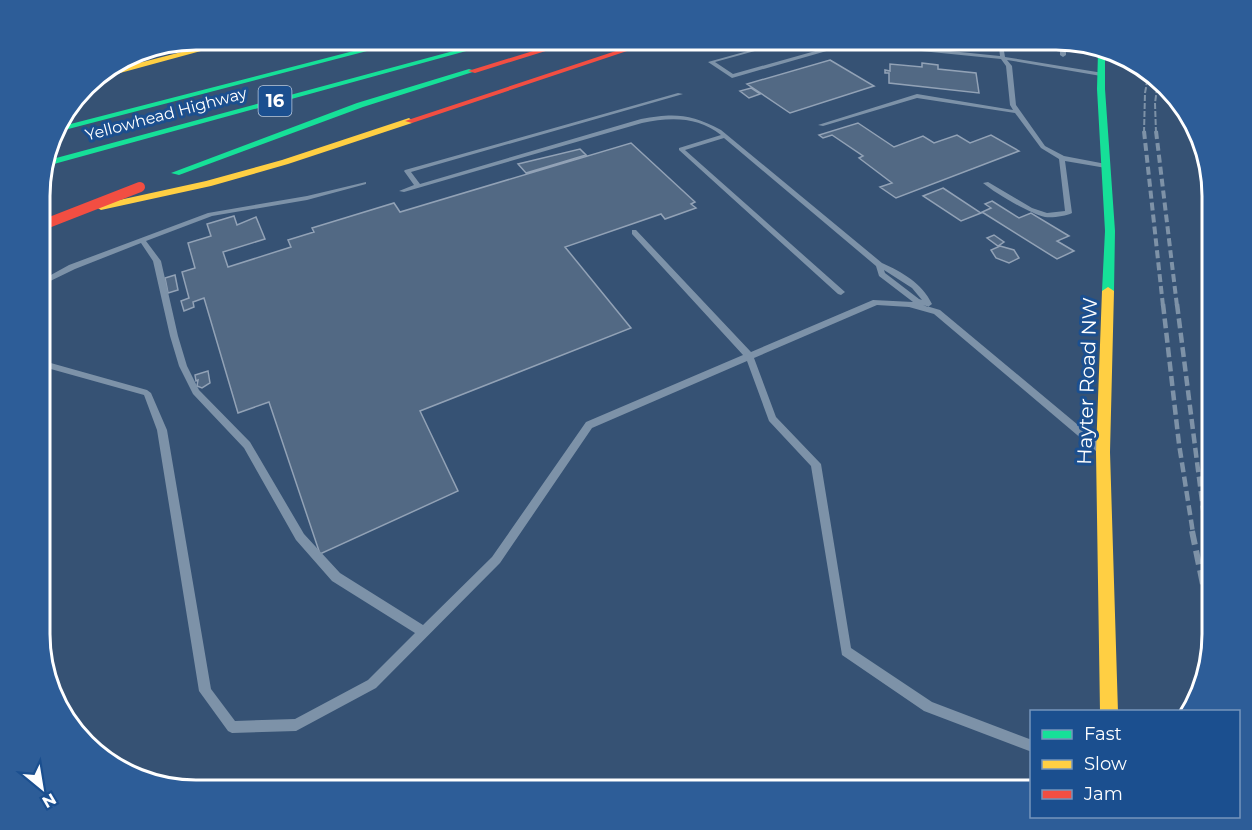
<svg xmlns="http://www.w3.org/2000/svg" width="1252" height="830" font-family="Montserrat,sans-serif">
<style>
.building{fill:#526984;stroke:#92a2b6;stroke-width:1.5}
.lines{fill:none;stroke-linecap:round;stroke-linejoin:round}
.lane{fill:#7d92a8;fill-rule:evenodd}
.fast{fill:#16e098;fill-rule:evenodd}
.slow{fill:#ffcf43;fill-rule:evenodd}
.jam{fill:#f24e42;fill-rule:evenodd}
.rail-far3{stroke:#7e92a7;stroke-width:2;stroke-dasharray:6 2;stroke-linecap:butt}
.rail-far2{stroke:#7e92a7;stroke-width:4;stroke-dasharray:8 4;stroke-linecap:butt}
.rail-far1{stroke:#7e92a7;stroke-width:4.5;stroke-dasharray:10 4.5;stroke-linecap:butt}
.rail{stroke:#7e92a7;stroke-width:6;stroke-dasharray:14 6;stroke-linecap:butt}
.jam-bridge{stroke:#f24e42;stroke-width:10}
.labels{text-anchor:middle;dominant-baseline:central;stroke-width:6;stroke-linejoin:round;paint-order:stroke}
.far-street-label{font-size:16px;fill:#fff;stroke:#1b4f8f}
.shield{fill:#1b4f8f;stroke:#bbcadd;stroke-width:1.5}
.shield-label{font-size:18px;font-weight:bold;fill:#fff}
.street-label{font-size:20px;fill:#fff;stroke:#1b4f8f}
.rim{fill:none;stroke:#fff;stroke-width:3}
</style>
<rect width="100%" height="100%" fill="#365274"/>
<path class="building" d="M830,60L874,86L790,113L747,84Z
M922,63L938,65V69L976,73L979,93L889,83V73H885V70L890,71V64L922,67Z
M751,88L760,94L749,98L740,91Z
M858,123L894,147L923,136L934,143L957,135L970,143L991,135L1019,151L896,198L880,187L892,183L859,158L863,156L832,135L823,138L819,135Z
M631,143L695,202L691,204L696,208L665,219L661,214L565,247L631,328L420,411L458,491L320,554L269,402L238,413L204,298L193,302L194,307L184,311L181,301L189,298L182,272L195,268L188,243L211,236L207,224L234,216L237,225L256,217L265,239L223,252L228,267L291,247L288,240L314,232L312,228L394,203L400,212Z
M580,149L586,155L526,173L518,164Z
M943,188L981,213L961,221L923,196Z
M992,201L1019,218L1031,213L1069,236L1057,241L1074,251L1057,259L982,212L991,208L985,204Z
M994,235L1004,242L998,246L987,238Z
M1000,246L1014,250L1019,258L1009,263L996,258L991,250Z
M175,275L178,290L168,293L165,278Z
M208,371L210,383L202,388L197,386L198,380L196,381L195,375Z"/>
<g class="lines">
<path class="lane" d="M791,39H799L715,62L733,74L851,41L1000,56L998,39H1002L1005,57L1103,73V75L1101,76L1007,60L1012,66L1016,105L1045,146L1064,156L1106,164L1109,166L1106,168L1065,161L1072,213C1066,216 1053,218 1045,217C1030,214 995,193 983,183L988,182L1032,208L1047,213L1065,211L1059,159L1041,148L1015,113L917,98L823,126L818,125L917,94L1013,110L1010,105L1006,66L1001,59L851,44L732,78L708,62Z
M1063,42L1066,44V55L1063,57L1060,55V44Z
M678,93L683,94L411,172L420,184L641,119C675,113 690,114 721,130L882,263C902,272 922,283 932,304L928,307L923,305L940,310L1102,445L1104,448L1102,451H1096L934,314L909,307L877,305L754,358L776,417L821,464L851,648L932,702L1032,740V752L924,711L842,655L811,466L769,421L747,361L592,428L500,563L376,688L296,731L232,733L228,731L199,691L157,430L144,395L40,366V360L147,390L151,393L167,430L211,689L235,721L295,719L368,680L415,633L332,581L296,540L244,448L193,394L179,366L170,336L153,261L141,243L75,269L40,286V281L69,265L208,213L307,196L366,182V184L307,200L212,216L146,241L161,261L178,336L187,366L199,390L250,442L304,534L340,573L423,625L492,557L586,422L743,355L632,234V230H636L751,352L873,300L913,302L879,276L876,266L724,138L685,150L845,292L841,295L838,294L679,150V148L721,135C698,116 669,117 642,123L404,192L399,191L414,185L404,171L405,170ZM884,270L912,288L922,300L919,299L885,273Z"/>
<path class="fast" d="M400,39H413L53,133L55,128Z
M498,39H510L43,167L45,161Z
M1098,52L1105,54V89L1115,231L1114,291L1108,295L1102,291L1105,231L1097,89Z
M469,69L476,71L363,107L179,175L171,173L357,103Z"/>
<path class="slow" d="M232,39H245L98,79L92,78L100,73Z
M409,118L413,121L412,123L288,164L211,186L101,210L96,207L101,204L206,181L282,160Z
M1108,287L1114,291L1110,452L1118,712H1100L1096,452L1102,291Z"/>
<path class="jam" d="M572,39H584L475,73L468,71Z
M652,39H663L412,123L405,121Z"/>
<path class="rail-far3" d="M1144,133L1145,93L1149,71
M1156,133L1155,103L1158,81"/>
<path class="rail-far2" d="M1144,131L1163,306
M1156,131L1177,306"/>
<path class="rail-far1" d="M1163,304L1179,444L1193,533
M1177,304L1206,533"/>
<path class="rail" d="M1192,531L1213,633
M1206,531L1213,588"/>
<path class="jam-bridge" d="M40,226L140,187"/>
</g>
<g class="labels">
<g class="far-street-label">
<text transform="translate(166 114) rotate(-15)">Yellowhead Highway</text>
</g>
<rect class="shield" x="258.5" y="86" width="33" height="30" rx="4.5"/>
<g class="shield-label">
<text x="275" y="101">16</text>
</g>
<g class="street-label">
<text transform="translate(1087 381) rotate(-88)">Hayter Road NW</text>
</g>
</g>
<path d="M0 0H1252V830H0ZM196 50H1056A146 146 0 0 1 1202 196V634A146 146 0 0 1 1056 780H196A146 146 0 0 1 50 634V196A146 146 0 0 1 196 50Z" fill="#2d5d98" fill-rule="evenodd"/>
<path class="rim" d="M196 50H1056A146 146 0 0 1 1202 196V634A146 146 0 0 1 1056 780H196A146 146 0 0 1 50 634V196A146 146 0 0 1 196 50Z"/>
<rect x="1030" y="710" width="210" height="108" fill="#1b4f8f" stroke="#7695bc" stroke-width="1.5"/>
<rect x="1042" y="730" width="30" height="9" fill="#16e098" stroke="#7695bc" stroke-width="1.5"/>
<text x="1084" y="740" font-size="18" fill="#ffffff">Fast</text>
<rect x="1042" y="760" width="30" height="9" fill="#ffcf43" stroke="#7695bc" stroke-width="1.5"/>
<text x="1084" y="770" font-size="18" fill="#ffffff">Slow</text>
<rect x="1042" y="790" width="30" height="9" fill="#f24e42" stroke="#7695bc" stroke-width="1.5"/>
<text x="1084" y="800" font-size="18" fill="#ffffff">Jam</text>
<g transform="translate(42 788) rotate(150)" stroke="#1b4f8f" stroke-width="4.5" paint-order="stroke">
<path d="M0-4.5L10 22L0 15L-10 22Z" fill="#ffffff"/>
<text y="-9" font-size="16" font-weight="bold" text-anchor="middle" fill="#ffffff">N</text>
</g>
</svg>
